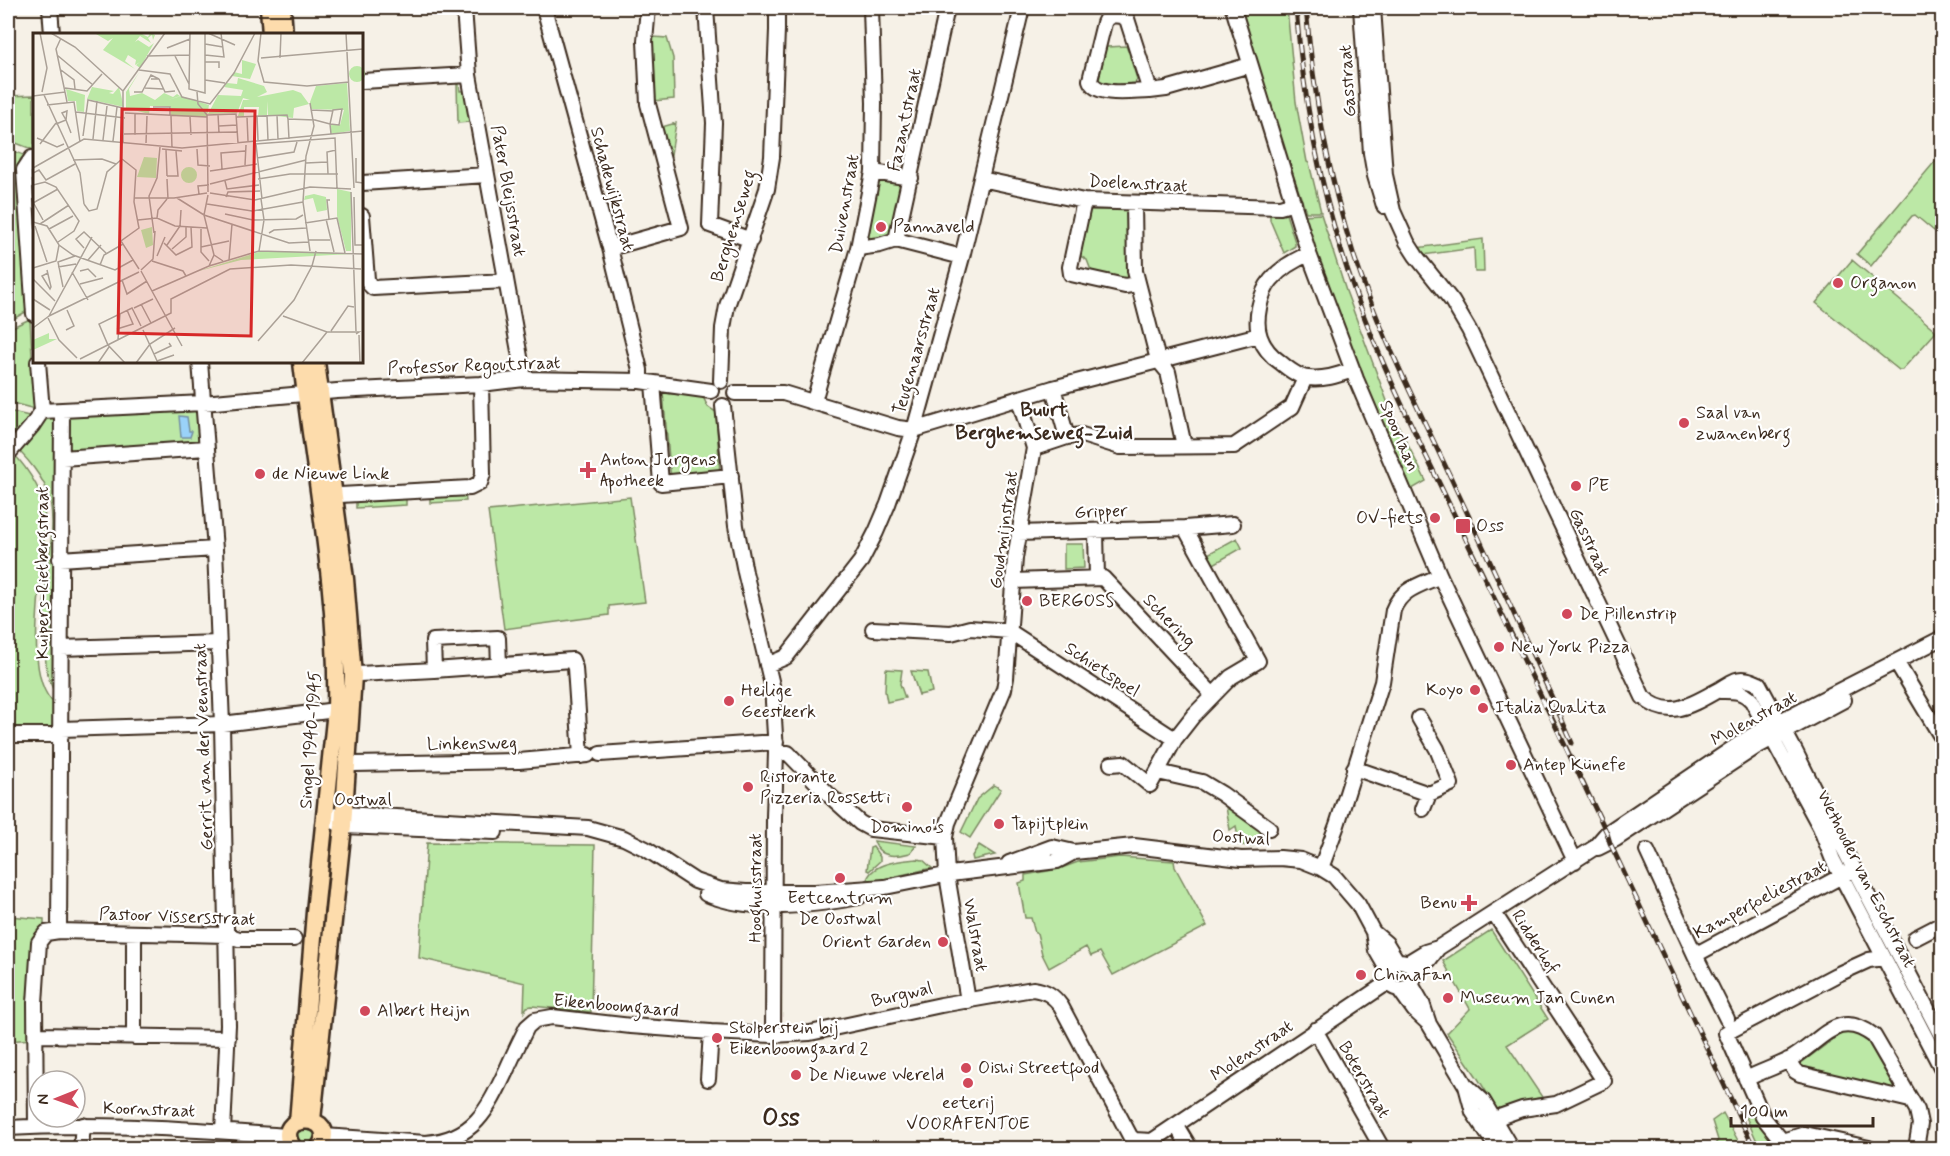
<svg xmlns="http://www.w3.org/2000/svg" width="1950" height="1156" font-family="Mynerve,sans-serif">
<style>
.green{fill:#bce8a6;stroke:#7c8962;stroke-width:1.5}
.water{fill:#9ad2f9;stroke:#748fa1;stroke-width:1.5}
.lines{fill:none;stroke-linecap:round;stroke-linejoin:round}
.minor-casing{stroke:#3b2a1e;stroke-width:18}
.major-casing{stroke:#3b2a1e;stroke-width:21}
.minor{stroke:#fff;stroke-width:14}
.major{stroke:#fddcac;stroke-width:16}
.rail-casing{stroke:#3b2a1e;stroke-width:5}
.rail{stroke:#fff;stroke-width:3;stroke-dasharray:9;stroke-linecap:butt}
.poi-dot{fill:#d1495b;stroke:#fff;stroke-width:2}
.labels{text-anchor:middle;dominant-baseline:central;stroke-width:4.5;stroke-linejoin:round;paint-order:stroke}
.street-label{font-size:18px;fill:#3b2a1e;stroke:#fff}
.poi-label{font-size:18px;fill:#3b2a1e;stroke:#fff;text-anchor:start}
.neighbourhood-label{font-size:20px;font-weight:bold;fill:#3b2a1e;stroke:#fff}
.district-label{font-size:24px;font-weight:bold;fill:#3b2a1e;stroke:#fff}
.inset-road{fill:none;stroke:#aba197;stroke-width:1.5}
.view{fill:#d62828;fill-opacity:0.15;stroke:#d62828;stroke-width:3}
.inset-edge{fill:none;stroke:#3b2a1e;stroke-width:3}
</style>
<rect width="100%" height="100%" fill="#f6f1e7"/>
<filter id="ink" filterUnits="userSpaceOnUse"><feTurbulence type="fractalNoise" baseFrequency=".0167" numOctaves="2"/><feDisplacementMap in="SourceGraphic" scale="12" xChannelSelector="R" yChannelSelector="G"/><feConvolveMatrix kernelMatrix="1 2 1 2 8 2 1 2 1" color-interpolation-filters="sRGB"/></filter>
<g filter="url(#ink)">
<path class="green" d="M1238,8H1287L1296,102L1307,162L1309,163L1321,212H1306L1267,100Z
M653,37L667,38L673,58L674,99L653,101L651,65Z
M1126,46L1128,51L1133,49L1134,55L1130,57L1137,79L1135,83L1121,84L1120,88H1116L1115,84L1100,83L1099,80L1104,55L1100,54L1101,48L1106,49L1107,47Z
M457,84H459L460,91H465L469,122L458,123Z
M34,95V150L8,140V96Z
M676,123L669,167L658,128Z
M8,149L24,155L20,160V165L29,310L8,322Z
M1937,159L1942,164V221L1934,231L1915,215L1912,216L1871,266L1857,254Z
M878,178L904,181L891,236L868,241L866,237Z
M1087,210H1130L1131,276L1130,280L1092,273L1087,260L1077,254Z
M1280,212L1286,214L1295,242V246L1284,253L1270,220V213Z
M1321,214L1346,291L1390,409L1426,481L1407,492L1323,280L1303,215Z
M1483,239L1484,272H1475L1474,248L1423,255L1416,248Z
M1852,260L1935,330V333L1902,370H1899L1816,303Z
M30,319L35,409L8,402V329Z
M663,393L703,397L708,407L716,412L720,475L671,480Z
M197,406L199,442L67,451V418L69,415Z
M8,411L29,416L57,417L55,694C46,676 45,661 45,641C44,626 43,610 45,595C47,564 56,530 50,500C46,479 24,454 8,441Z
M8,449C22,460 42,489 44,507C50,552 17,673 55,704L54,727L8,728Z
M465,493L466,501L430,503V495Z
M406,497V505L356,508V500Z
M630,497L645,602L609,606V615L504,629L488,511Z
M1237,538L1242,548L1212,565L1206,555Z
M1064,544H1083L1084,568L1064,569Z
M886,669L902,670L900,684L905,698L887,702L885,691Z
M911,671L928,672L932,692L919,695Z
M994,785L1001,789L970,838L961,832L977,799Z
M1234,805L1264,827L1253,846L1239,845L1236,826L1230,830L1226,807Z
M874,841L916,846L910,853C896,857 879,858 874,841Z
M427,843L595,845L591,1012L532,1006L527,1007L524,1012L525,983L419,958Z
M979,845L995,855L973,860L972,856Z
M873,847L880,857V861L869,871L867,870L870,848Z
M1120,857L1174,861L1175,867L1207,926L1113,975L1100,952L1091,956L1086,947L1049,968L1042,954L1037,933H1035L1031,918H1025L1019,883L1025,881V875L1059,869L1078,862Z
M917,859L923,860L932,868L866,883C870,862 900,861 917,859Z
M8,916L44,919V930L36,933L34,943L32,1039L8,1041Z
M1491,930L1548,1019L1507,1045L1542,1097L1497,1109L1477,1077L1447,1033L1470,1009L1443,961Z
M1392 975a7 7 0 1 1 14 0a7 7 0 1 1-14 0Z
M1850,1029L1865,1037L1896,1091L1893,1092L1797,1066L1846,1030Z
M1723,1113L1742,1148H1712L1718,1140L1712,1121Z
M1756,1114L1780,1148H1760L1746,1117Z
M306,1125L316,1133L314,1145L308,1148L298,1145L295,1133Z"/>
<path class="water" d="M179,416L187,417L189,431H192L190,437H181Z"/>
<g class="lines">
<g class="minor-casing">
<path id="minor" d="M50,8L52,34
M464,8L469,75L524,379
M544,8L610,248L640,370V381
M706,8L714,123L710,225L751,240
M1233,8L1309,254L1356,379L1440,576L1575,861
M1361,8L1371,153L1375,176L1384,206
M1373,8L1385,175L1393,211L1407,242L1416,256L1452,301L1469,330L1643,697C1669,721 1693,704 1720,689C1725,686 1731,682 1736,680C1744,677 1752,681 1759,684L1795,751L1854,869L1942,1037
M1113,15L1121,16L1127,19L1150,91C1134,91 1096,98 1090,80L1104,23L1106,19Z
M362,81L469,75
M1150,91L1166,89L1250,65
M34,158H32L24,170L34,314
M873,172L911,178
M981,179L1084,201L1280,207L1294,203
M362,183L487,175
M1084,201L1070,267L1071,274L1125,286L1137,284
M1134,203L1135,271L1158,360L1168,372L1184,446
M362,216L367,279L369,284L373,288L506,281
M896,240L947,8
M610,248L681,228L648,104L645,41L648,8
M858,248L880,245L896,240L962,257
M1309,254C1294,260 1281,268 1271,280C1260,293 1254,321 1260,337C1264,348 1271,356 1280,362C1287,368 1298,377 1308,378C1324,380 1338,375 1353,370
M38,362L42,411
M200,362L215,549L222,724L228,1025L223,1131
M721,381L723,328L727,306L767,189L772,157L777,30V8
M653,383L661,483L731,476
M1053,388L1067,437
M735,393H783L898,428L914,430L1053,388L1259,335
M814,401L858,248L873,172L874,103L871,8
M723,406L736,526L745,572L772,685L776,752L774,817L773,1035
M1034,448L1067,437L1082,435L1120,447L1234,446L1292,407L1305,378
M8,454L32,426L42,411L203,403L337,391L481,384L524,379L640,381L711,391
M62,458L206,448
M340,495L470,488L480,483L483,474L481,384
M1185,528L1233,524
M1096,531L1097,578
M1018,533L1185,528L1258,661L1231,677L1193,716L1175,739L1150,785L1123,763L1111,764
M60,559L215,549
M1013,581L1103,578L1213,695
M873,629L951,633L970,628L1009,631L1175,739
M61,648L219,643
M1897,663L1942,738
M767,665L786,657L861,561L876,532L888,504L914,430L962,257L1022,8
M434,670L433,641L498,638L499,666
M359,674L434,670L572,660L575,668L581,756
M1720,691C1734,691 1742,690 1752,701L1820,827L1833,860L1942,1069
M1419,718L1437,749L1451,784L1429,794
M61,729L222,724L336,710
M8,735H61
M776,752L788,753L830,796L860,823L871,829L945,837
M600,754L776,742
M354,764L519,761L588,755
M1354,768L1429,794L1423,809
M1158,772L1202,782L1222,794L1269,828
M326,817L344,814L588,828L624,838L646,849L695,881L721,890L746,892H815L885,887L950,874L1057,861L1074,852
M335,822L343,826L495,832
M1598,848L1616,839L1756,747L1844,700
M1647,851L1695,955L1727,1019
M1009,863L1052,847L1074,852L1134,846L1241,859L1280,858L1301,860L1321,868L1334,876L1358,904L1373,932L1376,950L1387,969
M1321,868L1337,825L1382,682L1393,610C1401,589 1420,585 1440,576
M706,894C753,913 811,906 859,897
M59,931L227,935L239,939H294
M1373,932L1386,943L1397,961
M134,933V1037
M1915,938L1942,924
M1695,955L1849,872
M1386 975a14 14 0 1 1 28 0a14 14 0 1 1-28 0Z
M1407,963L1425,952L1438,948L1594,848L1607,833L1751,736L1942,638
M1414,973L1429,960L1438,948
M1411,984L1422,1003L1429,1024L1466,1086L1473,1112L1497,1148
M1399,989L1414,1010L1427,1022
M968,1001L947,875L945,837L948,823L1004,689L1006,678L1015,558L1034,448L1019,400
M1315,1030L1382,1148
M36,1035L228,1038
M1788,1060L1795,1071L1800,1074L1910,1100
M708,1079L711,1032
M1746,1079C1760,1072 1775,1067 1789,1060C1821,1043 1836,1007 1874,1036L1917,1110L1920,1124L1916,1148
M1468,1087L1483,1101L1511,1148
M1176,1125L1190,1148
M36,1126L35,1003L39,942L46,933L59,931L62,411
M8,1128C101,1122 195,1130 289,1136
M1483,1128L1502,1116L1522,1109L1556,1104L1604,1081L1494,913
M324,1136L426,1143C475,1139 488,1109 507,1069C513,1055 520,1041 527,1027L535,1020L552,1017L631,1026L711,1032L773,1035L810,1033L941,1005L1033,989C1046,991 1053,995 1061,1006L1130,1136L1134,1140L1152,1141L1387,983
M1782,1141L1805,1134L1869,1148
M81,1148L83,1125
M1785,1148L1782,1141L1763,1117L1726,1033L1836,975L1869,960L1884,958"/>
</g>
<g class="major-casing">
<path id="major" d="M269,8L271,34
M282,8L284,34
M312,1120L343,826L353,676L345,579L316,362
M298,1122L315,912L336,710C339,594 315,477 302,362
M293,1148C269,1111 343,1112 319,1148"/>
</g>
<use href="#minor" class="minor"/>
<use href="#major" class="major"/>
<g class="rail-casing">
<path id="rail" d="M1296,8C1304,106 1322,202 1356,295C1385,375 1424,450 1460,527C1508,629 1557,731 1607,833L1610,843L1754,1148
M1306,8C1313,92 1328,175 1354,256C1379,332 1416,403 1450,476C1491,564 1533,653 1572,743"/>
</g>
<use href="#rail" class="rail"/>
</g>
</g>
<g class="poi-dot">
<circle cx="881" cy="227" r="6"/>
<circle cx="1838" cy="283" r="6"/>
<circle cx="1684" cy="423" r="6"/>
<path d="M585 461h6v6h6v6h-6v6h-6v-6h-6v-6h6z"/>
<circle cx="260" cy="474" r="6"/>
<circle cx="1576" cy="486" r="6"/>
<circle cx="1435" cy="518" r="6"/>
<rect x="1455" y="518" width="16" height="16" rx="3"/>
<circle cx="1027" cy="601" r="6"/>
<circle cx="1567" cy="614" r="6"/>
<circle cx="1499" cy="647" r="6"/>
<circle cx="1475" cy="690" r="6"/>
<circle cx="729" cy="701" r="6"/>
<circle cx="1483" cy="708" r="6"/>
<circle cx="1511" cy="765" r="6"/>
<circle cx="748" cy="787" r="6"/>
<circle cx="907" cy="807" r="6"/>
<circle cx="999" cy="824" r="6"/>
<circle cx="840" cy="878" r="6"/>
<path d="M1466 894h6v6h6v6h-6v6h-6v-6h-6v-6h6z"/>
<circle cx="943" cy="942" r="6"/>
<circle cx="1361" cy="975" r="6"/>
<circle cx="1448" cy="998" r="6"/>
<circle cx="365" cy="1011" r="6"/>
<circle cx="717" cy="1038" r="6"/>
<circle cx="966" cy="1068" r="6"/>
<circle cx="796" cy="1075" r="6"/>
<circle cx="968" cy="1083" r="6"/>
</g>
<g class="labels">
<g class="street-label">
<text transform="translate(1348 81) rotate(-94)">Gasstraat</text>
<text transform="translate(905 120) rotate(-78)">Fazantstraat</text>
<text transform="translate(1138 184) rotate(3)">Doelenstraat</text>
<text transform="translate(612 189) rotate(75)">Schadewijkstraat</text>
<text transform="translate(508 191) rotate(80)">Pater Bleijsstraat</text>
<text transform="translate(845 204) rotate(-80)">Duivenstraat</text>
<text transform="translate(734 226) rotate(-73)">Berghemseweg</text>
<text transform="translate(917 351) rotate(-74)">Teugenaarsstraat</text>
<text transform="translate(474 366) rotate(-2)">Professor Regoutstraat</text>
<text transform="translate(1399 436) rotate(67)">Spoorlaan</text>
<text transform="translate(1101 512) rotate(-2)">Gripper</text>
<text transform="translate(1004 530) rotate(-82)">Goudmijnstraat</text>
<text transform="translate(1589 542) rotate(65)">Gasstraat</text>
<text transform="translate(43 573) rotate(-90)">Kuipers-Rietbergstraat</text>
<text transform="translate(1169 621) rotate(46)">Schering</text>
<text transform="translate(1102 670) rotate(33)">Schietspoel</text>
<text transform="translate(1754 719) rotate(-29)">Molenstraat</text>
<text transform="translate(311 740) rotate(-86)">Singel 1940-1945</text>
<text transform="translate(472 744) rotate(-1)">Linkensweg</text>
<text transform="translate(204 747) rotate(-92)">Gerrit van der Veenstraat</text>
<text x="363" y="800">Oostwal</text>
<text transform="translate(1241 838) rotate(3)">Oostwal</text>
<text transform="translate(1866 879) rotate(63)">Wethouder van Eschstraat</text>
<text transform="translate(756 888) rotate(-90)">Hooghuisstraat</text>
<text transform="translate(1760 900) rotate(-28)">Kamperfoeliestraat</text>
<text transform="translate(177 917) rotate(2)">Pastoor Vissersstraat</text>
<text transform="translate(975 935) rotate(80)">Walstraat</text>
<text transform="translate(1535 942) rotate(57)">Ridderhof</text>
<text transform="translate(902 995) rotate(-13)">Burgwal</text>
<text transform="translate(616 1006) rotate(5)">Eikenboomgaard</text>
<text transform="translate(1252 1051) rotate(-34)">Molenstraat</text>
<text transform="translate(1364 1080) rotate(60)">Boterstraat</text>
<text transform="translate(149 1110) rotate(2)">Koornstraat</text>
</g>
<g class="poi-label">
<text x="893" y="227">Pannaveld</text>
<text x="1850" y="283">Organon</text>
<text x="1696" y="413">Saal van<tspan x="1696" dy="21">zwanenberg</tspan></text>
<text x="600" y="460">Anton Jurgens<tspan x="600" dy="21">Apotheek</tspan></text>
<text x="272" y="474">de Nieuwe Link</text>
<text x="1588" y="486">PE</text>
<text x="1423" y="518" text-anchor="end">OV-fiets</text>
<text x="1476" y="526">Oss</text>
<text x="1039" y="601">BERGOSS</text>
<text x="1579" y="614">De Pillenstrip</text>
<text x="1511" y="647">New York Pizza</text>
<text x="1463" y="690" text-anchor="end">Koyo</text>
<text x="741" y="691">Heilige<tspan x="741" dy="21">Geestkerk</tspan></text>
<text x="1495" y="708">Italia Qualita</text>
<text x="1523" y="765">Antep Künefe</text>
<text x="760" y="777">Ristorante<tspan x="760" dy="21">Pizzeria Rossetti</tspan></text>
<text x="1011" y="824">Tapijtplein</text>
<text x="907" y="827" text-anchor="middle">Domino's</text>
<text x="840" y="898" text-anchor="middle">Eetcentrum<tspan x="840" dy="21">De Oostwal</tspan></text>
<text x="1457" y="903" text-anchor="end">Benu</text>
<text x="931" y="942" text-anchor="end">Orient Garden</text>
<text x="1373" y="975">ChinaFan</text>
<text x="1460" y="998">Museum Jan Cunen</text>
<text x="377" y="1011">Albert Heijn</text>
<text x="729" y="1028">Stolperstein bij<tspan x="729" dy="21">Eikenboomgaard 2</tspan></text>
<text x="978" y="1068">Oishi Streetfood</text>
<text x="808" y="1075">De Nieuwe Wereld</text>
<text x="968" y="1103" text-anchor="middle">eeterij<tspan x="968" dy="21">VOORAFENTOE</tspan></text>
</g>
<g class="neighbourhood-label">
<text x="1044" y="410">Buurt<tspan x="1044" dy="23">Berghemseweg-Zuid</tspan></text>
</g>
<g class="district-label">
<text x="781" y="1118">Oss</text>
</g>
</g>
<g transform="translate(33 33)">
<rect width="330" height="330" fill="#f6f1e7"/>
<path d="M107,0L115,4L117,0L122,2L120,7L119,2L115,5L118,10L107,3L102,9L105,7L116,14L121,10L107,35L103,32L107,29L102,32L103,27L95,22L92,28L102,36L70,17L80,5L75,8L63,1ZM209,27L223,31L217,46L199,43L201,39L209,41ZM316 41a8 8 0 1 1 16 0a8 8 0 1 1-16 0ZM107,38L96,56L97,63L109,60L122,67L131,60L140,64L144,61L147,63L135,67L148,63L176,72L174,84L138,83V74L117,73L116,81L93,75V59ZM205,45L231,53L234,59L224,64L260,57L268,60L276,71L261,75L260,85L235,82V68L234,82L225,83L226,74H211V83H205L210,67H217L210,65L204,80L175,81L185,62L208,63L210,57L191,54L194,50L204,51ZM314,50L317,98L298,101V92H307L311,77L278,76L277,69L283,53ZM59,54L81,58L76,60L80,61L86,54L91,74L54,66ZM33,56L52,62L51,79L44,78L43,68H35ZM111,124L124,125L123,145L104,144ZM148 142a8 8 0 1 1 16 0a8 8 0 1 1-16 0ZM304,156L318,159V218H313L304,183ZM281,161L293,164L294,177L284,179L280,165L271,167L272,163ZM119,194L120,212L113,215L108,197ZM229,218L284,219L318,221L208,227L162,239ZM16,300V306H24L0,317V307Z" fill="#bce8a6"/>
<path class="inset-road" d="M7,0L14,35L9,59M18,0L42,14L90,58M157,0L156,56L172,60V0M175,0L202,12M228,0L225,28L231,49L274,53L316,49M313,0L321,155M28,5L23,16L32,59M172,11L190,14M134,15L157,6M24,22L60,52M172,22L191,24L188,0M114,23L157,22M142,23L156,51M228,25L330,16M247,25L248,0M172,29H186V35M28,37L41,47L42,56M106,37L137,41L149,64L177,71L201,40L222,0M126,46L132,59L142,58M172,47L192,50M32,55L54,58L69,41M112,55L130,56M90,58L132,0M90,58V109M101,59H109L118,42L126,46H118M164,59L165,71L174,82L175,159M11,62L47,140L51,171M0,63L32,59L34,69M277,70L281,93L273,123L270,169L277,218M14,72L41,69L47,109M120,74H137V83M278,77L300,78M43,79L92,85M92,80L174,84M185,81L186,100M174,82L203,81L205,110M244,82L245,106M138,83L139,115M224,83L225,107M234,83L235,107M157,84L158,102M204,84L254,82L255,86L282,87L297,91L306,92L309,76L300,77L297,91L298,101M214,84L215,108M255,86L256,106M23,91L33,87L34,78L29,80L33,87L38,100M186,93L204,92M91,101L205,99M102,102V80M50,103L55,67L90,75M4,105L24,114L31,111M60,106L64,68M70,107L74,73M80,108L84,74M113,110L114,83M7,111L23,90M222,111L302,105L304,155M223,111L229,166M129,116L149,118M164,116L165,132L177,133M133,117L134,143M224,125L261,119L264,109M323,125V149L330,150M89,126L103,137L101,169L106,195L88,208L106,236M40,127L69,126L83,131M273,130L294,129M212,132L213,112M0,135L51,106L149,115L330,98M189,136L188,120L212,118M177,138L224,131M0,140L6,137L13,147L42,131M295,141L294,119L303,117M134,143H145L143,118M134,146L135,166M225,146L257,141H305M192,148L194,156L226,152M177,151L273,127M0,152L12,149L23,154L46,188L41,198L25,209M318,159L323,298M177,160L222,167L277,154L318,156M166,161L165,153L176,152M175,162L171,182L181,222M193,164L195,159L227,158M321,164L322,212H330M101,165H141L174,160M144,165L171,182L256,210L276,209M0,169L10,187M0,170L25,156M51,171L56,178L64,176L74,139L89,126M174,171L219,178L270,169M192,181L220,187L263,186L270,182M124,185L125,177L134,166M293,186L301,219M296,186L294,167H297M105,187L124,185L142,193L174,195M0,189L14,193L26,212L40,222L82,237L100,227M272,190L304,185L312,220M7,191L36,172M2,193L14,229M16,196L40,183M168,196V219L176,228M121,200L116,163L124,145L127,114M236,200L241,197L273,195M276,207H297M131,210L143,222L159,214L158,194M134,212L147,193L148,177M168,214L196,208M51,215L43,206L51,199L73,220M139,216L153,204V194M226,218L231,187L228,166M124,223L132,204M55,227L68,212M196,227L199,191M119,228L150,238L153,243M67,232L71,222L90,211M176,233L181,222L190,228M25,234L43,231M0,235L23,228L26,212M14,237L18,254L17,256L9,243L15,240M108,237L120,226L122,198M47,238L55,236L63,244M108,238L149,313M39,239L55,267M0,246L22,268M89,247L94,261L114,248M47,251L70,245M30,254L25,229L42,223M119,258L176,233L226,218L330,221M0,266L17,277M108,271L118,290M101,275L120,266M16,283L106,239M16,283L59,204M250,283L294,299H326L323,301M15,285L26,307L44,325M0,295L16,283M84,296L100,291L94,277M33,297L41,293L34,277M110,297L125,330M298,298L315,273L321,274M326,302L327,330M85,306L87,281M225,308L261,267L279,233L283,218M121,321L138,313L136,310M47,326L138,280V266L197,236L258,232L328,236M124,328L141,322M65,330L76,314M92,330L75,312L66,291L99,275L108,293M103,330L117,311L142,295M269,330L294,299"/>
<path class="view" d="M89,76L222,78L218,303L85,300Z"/>
<rect width="330" height="330" class="inset-edge"/>
</g>
<rect width="1950" height="1156" fill="none" stroke="#fff" stroke-width="30"/>
<rect x="15" y="15" width="1920" height="1126" fill="none" stroke="#3b2a1e" stroke-width="2" filter="url(#ink)"/>
<g transform="translate(57 1099) rotate(269)"><circle r="28" fill="#ffffff" stroke="#b1aaa5" stroke-width="1.5"/>
<path d="M0-4.5L10 22L0 15L-10 22Z" fill="#d1495b"/>
<text y="-9" font-size="16" font-weight="bold" text-anchor="middle" fill="#3b2a1e">N</text>
</g>
<path d="M1731 1117v9h142v-9" fill="none" stroke="#3b2a1e" stroke-width="3"/>
<text x="1740" y="1117" font-size="18" fill="#3b2a1e" stroke="#ffffff" stroke-width="4.5" paint-order="stroke">100 m</text>
</svg>
